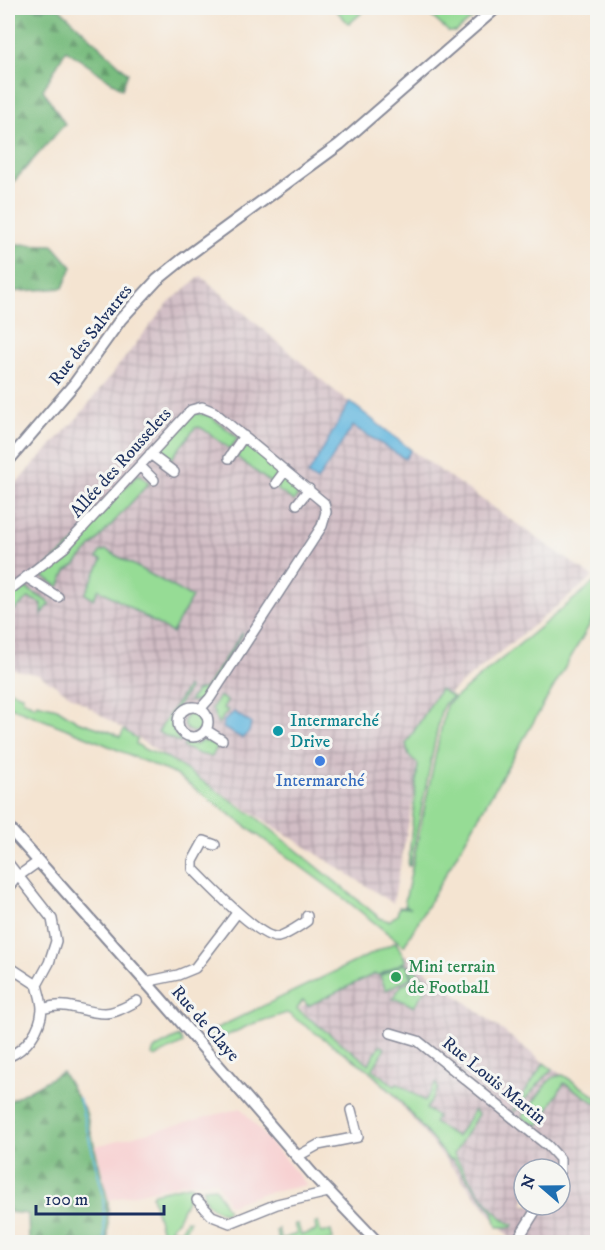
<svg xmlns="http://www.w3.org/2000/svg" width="605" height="1250" font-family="'IM FELL DW Pica',serif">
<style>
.built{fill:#f7cfd0}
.industrial{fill:url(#industrial-grid);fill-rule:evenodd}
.green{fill:#96dc95;stroke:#58867a;stroke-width:1.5}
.forest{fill:url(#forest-firs);stroke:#4a766e;stroke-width:1.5}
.park{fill:url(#park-crowns);stroke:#58867a;stroke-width:1.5}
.water{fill:#61b6de;stroke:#3e729e;stroke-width:1.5}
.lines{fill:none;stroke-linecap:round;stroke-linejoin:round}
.stream{stroke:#61b6de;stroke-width:2}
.minor-casing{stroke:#888a98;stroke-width:12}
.tertiary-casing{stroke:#888a98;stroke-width:14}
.minor{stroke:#fff;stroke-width:9}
.tertiary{stroke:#fff;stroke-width:10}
.culture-dot{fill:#0f9aa8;stroke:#f6f6f2;stroke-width:2}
.shop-dot{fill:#3f7fe0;stroke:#f6f6f2;stroke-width:2}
.leisure-dot{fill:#2e9e5b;stroke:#f6f6f2;stroke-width:2}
.labels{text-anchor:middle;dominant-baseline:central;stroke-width:6;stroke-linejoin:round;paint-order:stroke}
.street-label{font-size:18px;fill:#1b2f5e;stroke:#f6f6f2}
.culture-label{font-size:18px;fill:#0d838f;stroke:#f6f6f2;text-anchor:start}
.shop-label{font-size:18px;fill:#366cbe;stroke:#f6f6f2}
.leisure-label{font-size:18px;fill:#27864d;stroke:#f6f6f2;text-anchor:start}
</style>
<defs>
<pattern id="industrial-grid" width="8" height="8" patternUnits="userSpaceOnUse" patternTransform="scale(1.5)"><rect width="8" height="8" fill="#d2bdc5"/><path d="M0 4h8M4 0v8" fill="none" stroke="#aa9aa3"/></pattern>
<pattern id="forest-firs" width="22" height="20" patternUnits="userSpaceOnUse" patternTransform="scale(1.5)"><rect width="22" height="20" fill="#78bc7e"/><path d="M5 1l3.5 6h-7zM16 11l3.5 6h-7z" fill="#62996a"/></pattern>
<pattern id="park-crowns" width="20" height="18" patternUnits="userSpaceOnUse" patternTransform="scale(1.5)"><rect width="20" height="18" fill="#96dc95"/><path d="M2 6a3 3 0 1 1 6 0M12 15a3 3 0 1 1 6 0" fill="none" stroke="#81bd83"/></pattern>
</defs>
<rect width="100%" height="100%" fill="#f6f6f2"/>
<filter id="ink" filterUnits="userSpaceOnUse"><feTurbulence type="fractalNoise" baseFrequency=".0167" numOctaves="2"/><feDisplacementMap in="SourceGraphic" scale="12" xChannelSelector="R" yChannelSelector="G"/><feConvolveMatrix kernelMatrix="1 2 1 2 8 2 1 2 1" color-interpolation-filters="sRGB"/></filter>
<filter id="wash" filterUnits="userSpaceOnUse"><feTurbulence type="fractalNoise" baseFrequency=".008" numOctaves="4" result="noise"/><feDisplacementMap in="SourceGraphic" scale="24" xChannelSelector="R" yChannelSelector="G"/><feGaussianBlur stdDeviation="1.35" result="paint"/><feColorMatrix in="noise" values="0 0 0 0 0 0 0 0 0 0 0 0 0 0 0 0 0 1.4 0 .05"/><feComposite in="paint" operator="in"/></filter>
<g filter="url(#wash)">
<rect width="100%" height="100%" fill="#f4e4d1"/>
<path class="built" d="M241,1108L307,1185L261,1194L229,1205L216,1181L183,1183L109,1200L96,1146Z"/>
<path class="industrial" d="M201,276L331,388L411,450L593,577L431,708L393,903L39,675L8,668V492L79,416L168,303Z
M404,954L543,1062L597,1097L598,1237L594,1242H513L392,1094L299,1008ZM524,1169H560V1205H524Z"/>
<path class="green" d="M334,8H367L349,24Z
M422,8H485L456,32H449Z
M197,413L210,416L238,438L230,449L203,429L199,427L195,428L168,463L156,453L189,416Z
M247,445L277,469V475L272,484L236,456Z
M137,475H141L149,483L75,565L66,571L59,587L43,576L42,570L74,543Z
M286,475L302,489L294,501L275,488L282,476Z
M106,550L192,597L172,633L99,589L93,599L85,594L102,560L97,558L100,552Z
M597,580V612L404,946L342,897L176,775L90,738L8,706V690L22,695L23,700L35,706L37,703L57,708L77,721L111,732L120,737L124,730L137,739L136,744L146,750L168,758L256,817L380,918L389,921L397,915L399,907L411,908L404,906L446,705Z
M20,588H26L50,603L42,615V604L29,598L8,615V596Z
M242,633L243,634L203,697L198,701H189L196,691L205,688Z
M187,687L189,689C178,705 163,724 181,741L180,743L158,732Z
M440,689L453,697L444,704L441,711L410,866H408L418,764L409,756L406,744Z
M219,696L227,701L223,708L228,710L218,724L212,708Z
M184 722a10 10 0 1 1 20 0a10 10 0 1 1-20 0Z
M204,741L218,745L212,757L199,754L183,747L185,743L197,745L199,742Z
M396,942L406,961L379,975L374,974L308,1006L303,1000L297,1009L369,1064L380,1045L385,1048L373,1069L395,1086L397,1083L425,1101L436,1083L438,1089L426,1109L437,1116L434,1123L457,1137L474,1110L478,1114L454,1154C462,1168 498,1223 513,1224L512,1227H497L493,1212L452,1159L449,1160L397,1097L367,1069L287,1013L252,1024L213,1042L211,1031Z
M405,963L412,977L386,990L380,976Z
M179,1036L183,1043L155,1057L152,1055L154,1049Z
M544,1063L552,1069L514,1112L513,1110Z
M563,1075L597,1097V1104L564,1083L538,1126L534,1123L532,1124L522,1117L548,1082L554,1077Z
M189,1185L193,1187L178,1219L170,1229L181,1231L186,1220L190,1221L182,1236L189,1240L188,1242H174L173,1238L164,1241L152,1196L154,1193Z
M215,1187L228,1211L224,1213C211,1209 203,1203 203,1188Z
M318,1222L321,1233L331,1231L333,1240L322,1242H277L279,1241L276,1231L278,1229L281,1239L297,1234L294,1224H298L301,1235L316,1231L315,1223Z"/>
<path class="forest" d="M8,8H59L128,73L122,89L66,50L43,90L65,124L8,188Z
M8,244L53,245L72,267L63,288L10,292L8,290Z
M62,1072L86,1112L108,1201V1242H29L28,1214L8,1212V1102Z"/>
<path class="park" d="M408,964L429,983L414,1007L401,1000L392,999L401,986L414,978Z"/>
<path class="water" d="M350,402L411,450L405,459L353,426L317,481L308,475Z
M234,712L251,723L249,732L242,738L223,728V722Z"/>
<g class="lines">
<path class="stream" d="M79,1098L103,1193L105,1242"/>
</g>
</g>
<g filter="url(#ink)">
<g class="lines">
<g class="minor-casing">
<path id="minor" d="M150,454L174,472
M229,458L244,436
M140,466L154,480
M276,483L285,471
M297,504L309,489
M26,577L58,597
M8,591L65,547L191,410L202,407L214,412L324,503L326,512L322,526L210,698L201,708
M178 722a15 15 0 1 1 30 0a15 15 0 1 1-30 0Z
M206,730L222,740
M215,845L204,841L193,861V869C206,882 261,940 278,937C287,935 299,926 307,921V916
M8,863L52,919L56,941L49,963L37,985
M8,888L17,877L38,862
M8,966L37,985
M145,982L178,975L195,968L237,913
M42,1009C71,1000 80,1013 105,1013C116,1013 127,1006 137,1001
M391,1033L418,1041L548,1146L560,1159V1171
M8,1057C26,1049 41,1030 42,1009C42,1001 39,993 37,985
M298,1156L318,1145L358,1137L351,1110
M197,1200L212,1216L230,1223L277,1204L328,1192
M516,1242L539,1205"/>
</g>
<g class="tertiary-casing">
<path id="tertiary" d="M8,461L75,383L121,319L157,280L183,259L340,144L496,8
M8,827L161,999L315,1177L377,1242"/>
</g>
<use href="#minor" class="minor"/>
<use href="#tertiary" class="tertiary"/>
</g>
</g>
<circle class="culture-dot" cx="278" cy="731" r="6"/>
<circle class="shop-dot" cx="320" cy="761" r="6"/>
<circle class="leisure-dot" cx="396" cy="977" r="6"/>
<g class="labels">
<g class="street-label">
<text transform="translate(91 335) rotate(-52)">Rue des Salvatres</text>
<text transform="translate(121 463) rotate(-48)">Allée des Rousselets</text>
<text transform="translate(205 1024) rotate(49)">Rue de Claye</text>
<text transform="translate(494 1081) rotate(39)">Rue Louis Martin</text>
</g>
<g class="culture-label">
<text x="290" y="721">Intermarché<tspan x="290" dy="21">Drive</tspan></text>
</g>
<g class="shop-label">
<text x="320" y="781">Intermarché</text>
</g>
<g class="leisure-label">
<text x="408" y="967">Mini terrain<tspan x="408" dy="21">de Football</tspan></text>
</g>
</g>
<rect width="605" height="1250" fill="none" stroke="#f6f6f2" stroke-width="30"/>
<g transform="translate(542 1187) rotate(290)"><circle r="28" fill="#f6f6f2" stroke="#9ea6b7" stroke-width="1.5"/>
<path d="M0-4.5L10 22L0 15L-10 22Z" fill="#1f6fb2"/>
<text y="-9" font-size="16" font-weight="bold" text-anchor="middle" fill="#1b2f5e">N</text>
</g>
<path d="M36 1205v9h128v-9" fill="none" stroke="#1b2f5e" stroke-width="3"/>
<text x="45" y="1205" font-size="18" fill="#1b2f5e" stroke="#f6f6f2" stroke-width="4.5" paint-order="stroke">100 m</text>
</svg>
